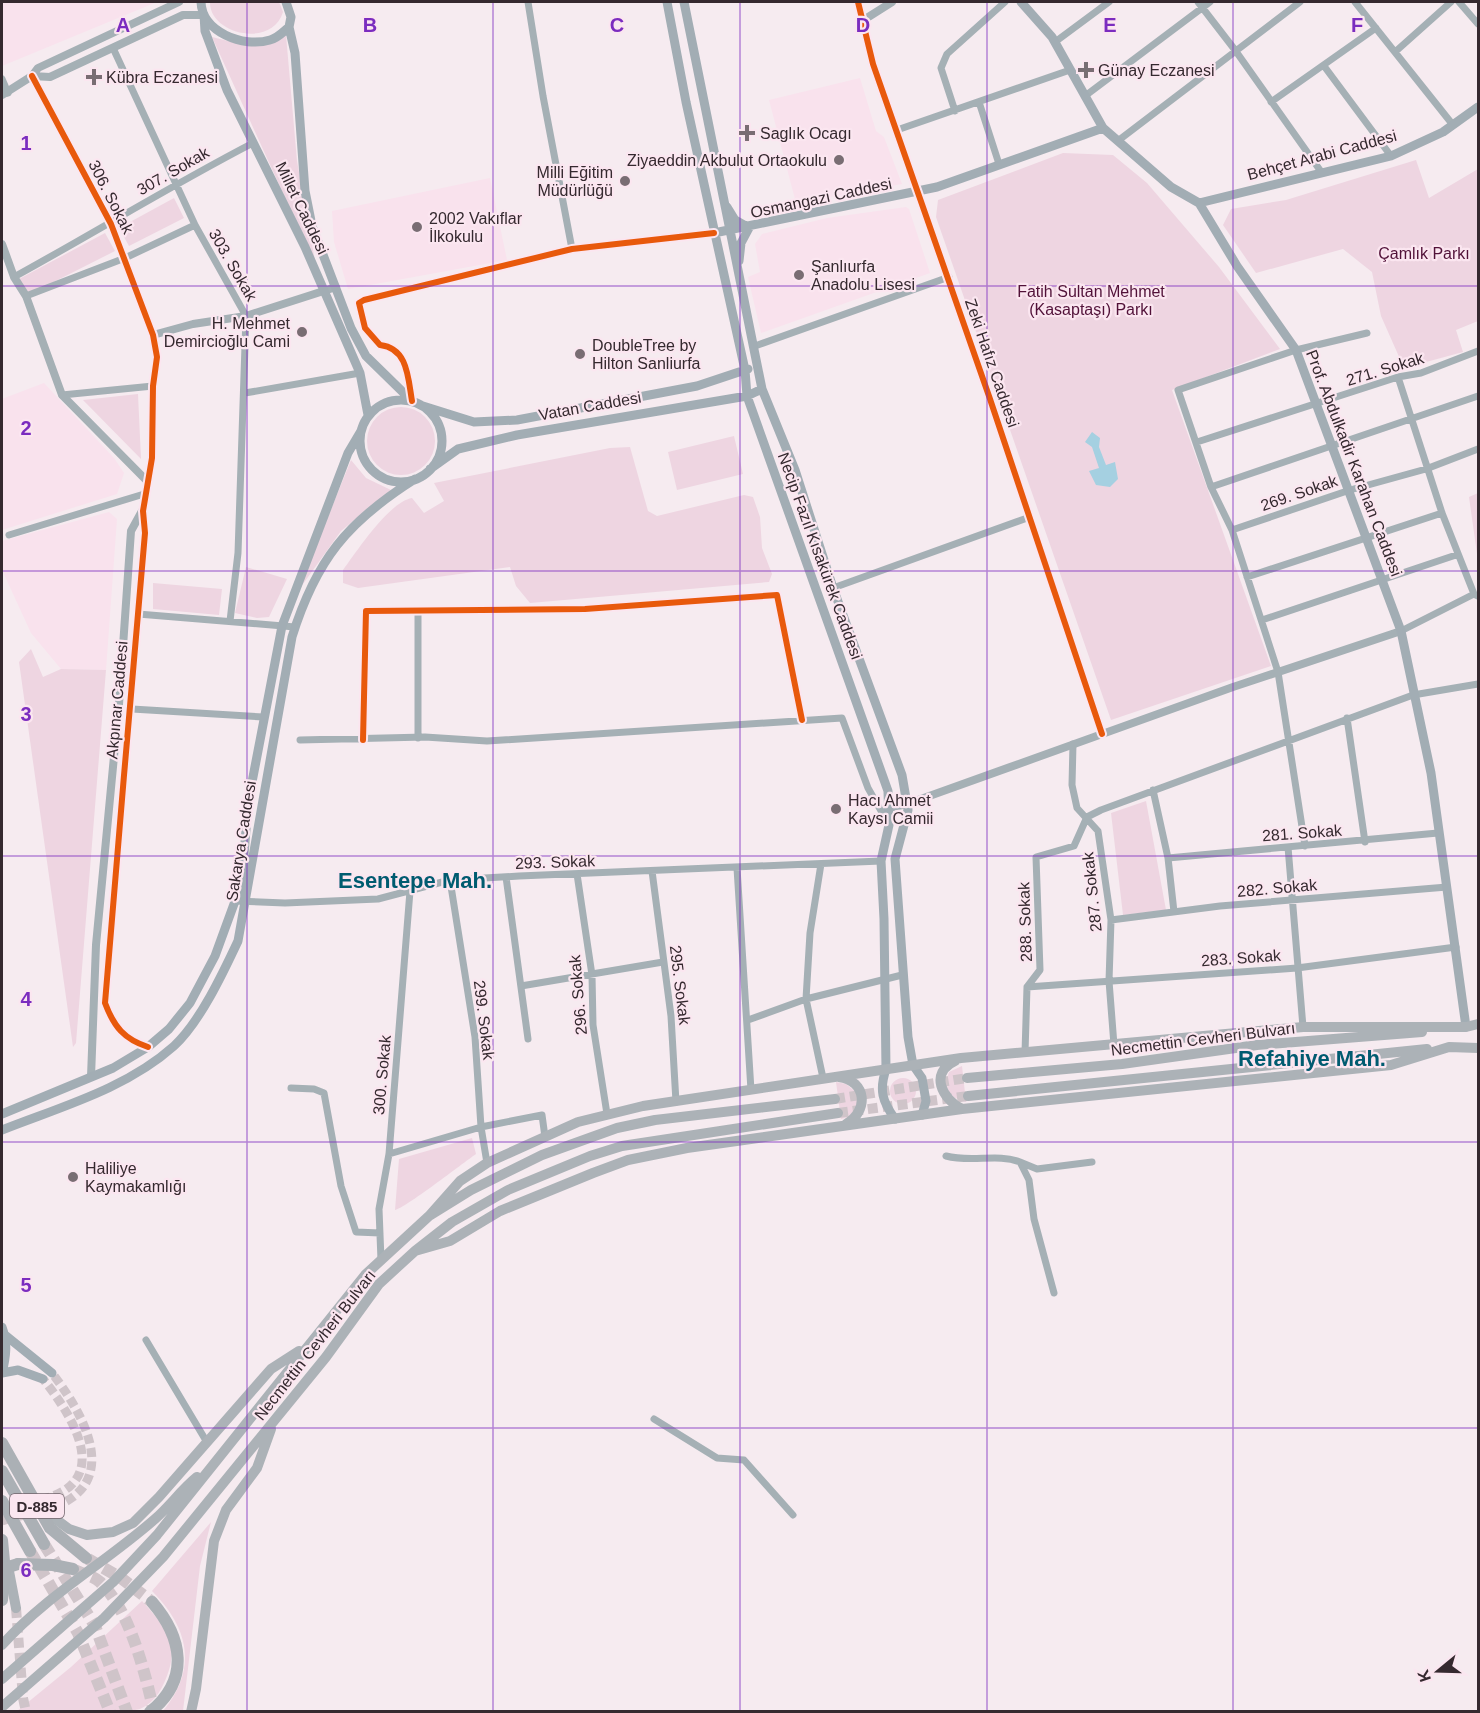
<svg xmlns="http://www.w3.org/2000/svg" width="1480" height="1713" font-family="Arial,sans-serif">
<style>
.built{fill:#f9e2ed}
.green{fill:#eed5e1}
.water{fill:#a5d0e1}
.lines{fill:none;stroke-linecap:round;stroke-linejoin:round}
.secondary-tunnel{stroke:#cfc4c9;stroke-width:9;stroke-dasharray:9 4.5;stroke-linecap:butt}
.primary-tunnel{stroke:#cfc4c9;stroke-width:10;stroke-dasharray:10 5;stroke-linecap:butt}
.trunk-tunnel{stroke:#cfc4c9;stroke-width:12;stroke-dasharray:12 6;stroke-linecap:butt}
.minor{stroke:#a5b0b5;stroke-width:7}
.tertiary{stroke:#a5b0b5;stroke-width:8}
.secondary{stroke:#a2adb4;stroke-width:9}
.primary{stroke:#acb2b7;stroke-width:10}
.trunk{stroke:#abb0b5;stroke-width:12}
.trunk-bridge{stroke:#abb0b5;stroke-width:12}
.cycleway-casing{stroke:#fbe6f0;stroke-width:10}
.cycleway{stroke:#e8590c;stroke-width:6}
.grid{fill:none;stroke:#7b2cbf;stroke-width:1.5;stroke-opacity:0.55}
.poi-dot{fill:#796d73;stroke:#fbe6f0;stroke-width:2}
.labels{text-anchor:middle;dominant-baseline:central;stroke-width:4.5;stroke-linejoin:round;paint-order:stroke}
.shield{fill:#fbe6f0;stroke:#706269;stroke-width:1.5}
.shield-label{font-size:15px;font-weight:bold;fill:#35292f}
.poi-label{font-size:16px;fill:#35292f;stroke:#fbe6f0;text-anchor:start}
.street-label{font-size:16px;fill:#35292f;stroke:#fbe6f0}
.park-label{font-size:16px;fill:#511138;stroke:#fbe6f0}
.district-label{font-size:22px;font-weight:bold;fill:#005b70;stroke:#fbe6f0}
.grid-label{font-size:20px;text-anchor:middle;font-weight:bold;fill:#7b2cbf;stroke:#fbe6f0;stroke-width:4.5;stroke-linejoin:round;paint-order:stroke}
</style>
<rect width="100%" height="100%" fill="#f6ebf0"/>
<path class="built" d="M2,2H157L2,66Z
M860,78L876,131L884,137L902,184L796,203L769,100Z
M490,178L507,260L348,289L334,242L332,211Z
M906,207L909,209L930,273L761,333L748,277L760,272L755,244L762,234L827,218Z
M44,383L114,458L124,473L117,494L2,530V399Z
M109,512L117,519L106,670L61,669L31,633L2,570V541Z"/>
<path class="green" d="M210,2H279L283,12C272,49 209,34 210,2Z
M286,35L297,161L316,266L212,37L248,46Z
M1063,153L1113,155L1147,183L1219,267L1280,349L1172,390L1271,666L1111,720L936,217L938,200Z
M1416,160L1429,198L1478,169V321L1456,330L1463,352L1404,368L1381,316L1372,272L1343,249L1256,273L1223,225L1231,209L1286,200Z
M174,198L184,218L129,246L119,228Z
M105,233L115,251L26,296L19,279Z
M138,394L141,459L83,400Z
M367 441a34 34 0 1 1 68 0a34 34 0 1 1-68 0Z
M734,436L743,474L677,490L668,452Z
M630,447L648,511L657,516L744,495L753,497L760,517L762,548L772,574L769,582L530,603L516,586L510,567L358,588L343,583V570C357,551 389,502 412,498L424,513L444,501L434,483L610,448Z
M351,460L366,478L391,490L341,531L298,591Z
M1478,493V561L1469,497Z
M246,567L287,579L269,617L257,618L235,613Z
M153,583L222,589L219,615L153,609Z
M31,649L43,677L61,669L106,670L76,1043L73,1047L19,662Z
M1146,801L1166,910L1123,915L1111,813Z
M962,1066L966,1102C950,1098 943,1089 949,1072Z
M890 1091a13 13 0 1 1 26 0a13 13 0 1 1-26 0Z
M836,1082L846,1084L856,1092L858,1105L849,1117L841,1119Z
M472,1138L476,1154C463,1163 404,1209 395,1210L399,1159Z
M211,1522L200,1566L183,1711H163C198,1669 189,1628 152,1591Z
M142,1601C160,1620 178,1643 169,1670C164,1686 156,1702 140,1709C125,1713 39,1712 16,1712L71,1667Z"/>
<path class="water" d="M1092,432L1100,438L1099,447L1106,465L1115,462L1118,479L1110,487L1096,485L1089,471L1099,468L1092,447L1085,442Z"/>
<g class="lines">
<path class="secondary-tunnel" d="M2,1509C22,1504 47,1501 65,1490C106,1463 63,1404 43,1379
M2,1521C23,1514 54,1511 73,1497C116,1465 75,1403 52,1373"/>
<path class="primary-tunnel" d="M835,1099L967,1078
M838,1113L968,1096
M16,1608L23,1698L26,1712"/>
<path class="trunk-tunnel" d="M44,1544L95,1626L127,1712
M30,1551L78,1633L110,1712
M88,1559L121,1578L152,1602
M75,1570C83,1574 94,1576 100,1582C130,1610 145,1673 154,1712"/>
<path class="minor" d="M528,2L543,96L572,249
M1198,2L1235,50L1322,173
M1355,2L1453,125
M1459,2L1478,24
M1055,42L1109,2
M113,48L195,225L246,316L238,553L230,621
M1395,52L1451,2
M1324,66L1391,156
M32,76L111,224L153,335
M2,79L8,93
M1085,96L1210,2
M979,102L999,164
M1271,102L1376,28
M955,111L941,68L947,54L1005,2
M897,130L1070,70
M1119,140L1300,2
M14,277C94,233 172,185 253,143
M26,296L125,258L195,225
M755,346L949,277
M1398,377L1442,513L1474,594
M245,393L360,373
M62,395L153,386
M412,401C408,378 408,348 380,345L365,328L359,303L364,300L572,249L714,233
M1197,442L1398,377L1421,373L1478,351
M1211,487L1478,396
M1232,530L1350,490L1426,469L1478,449
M9,535L144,494
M1247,577L1442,513
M833,588L1030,517
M418,610V738
M138,614L295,627
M1262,620L1456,555
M1401,631L1474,594L1478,596
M132,709L263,717
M1347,718L1365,842
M300,740L425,737L487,741L842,718L868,788L888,823
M363,740L366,611L585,609L777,595L802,720
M1073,744L1072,785L1077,808L1098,831L1111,920L1109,981L1114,1045
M1153,790L1168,858L1174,912
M1305,846L1278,672L1232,530L1211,487L1178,390L1296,350L1367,333
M1288,847L1303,1027
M1168,858L1438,833
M821,864L810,933L806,999L823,1078
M737,868L751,1090
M652,871L671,1016L676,1102
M577,874L592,975L593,1025L607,1114
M506,877L528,1039
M450,880L475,1037L481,1127L487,1163
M234,901L285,903L378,899L450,880L519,876L881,861
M1111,920L1220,906L1447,887
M521,986L663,962
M1027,987L1297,968L1456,947
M748,1020L806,999L902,975
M1025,1053L1027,987L1040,970L1036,857L1074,846L1087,817L1101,810L1413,695L1478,684
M291,1088L314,1089L324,1093L341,1186L356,1232L380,1233
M389,1154L481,1127L542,1115L545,1137
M946,1156C972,1163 997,1153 1020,1162L1029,1180L1034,1219L1054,1293
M1020,1162L1037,1169L1092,1162
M381,1260L379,1209L389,1154L410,891
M146,1340L205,1439H209
M654,1419L717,1458L744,1460L793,1515"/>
<path class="tertiary" d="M858,2L873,64L990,399L1102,734
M862,21L892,2
M32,76L50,77L183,15H204
M2,95L32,76L38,68L179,2
M2,244L14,277L26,296L62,395L147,481
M888,808L907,804L1233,687L1401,631
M148,1047C124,1039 114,1027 105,1003C118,846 131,690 145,533L143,511L152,458L153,386L157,357L153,335L193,324L246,316L336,287
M91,1077L96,945L119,704L131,531L142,511"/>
<path class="secondary" d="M201,2C202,32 243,48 270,40C278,38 283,32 289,27L291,17L286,2
M667,2L686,102L745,370L747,396L888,791L889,825L881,861L884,919L886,1069C879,1090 882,1101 895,1119
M684,2L762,389L795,470L833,588L902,775L908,810L895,859L908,1037L913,1065L922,1078L926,1101L922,1115
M1021,2L1052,37L1103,128L1171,187L1199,203L1237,266L1296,350L1401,631L1431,773L1466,1027
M204,15L205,31L227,90L305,247L360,373L368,415
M289,27L295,53L305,191L312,226L351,328L366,356L412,401
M1199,203L1391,156L1443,132L1478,107
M727,207L735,220L749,228L741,243L739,261
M714,233L937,187L1103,128
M360 441a41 41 0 1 1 82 0a41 41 0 1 1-82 0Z
M423,406L474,422L517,420L697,386L748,369
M430,469L458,449L517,435L747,396L762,389
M2,1114L113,1068L148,1047L169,1029L190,1003L215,956L242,882L248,803L282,626L348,453L361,431
M2,1130C60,1107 126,1089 174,1046C200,1022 223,973 238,941L292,637C316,560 347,522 415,479
M2,1327C8,1343 6,1357 2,1373
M5,1335L52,1373
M2,1373L18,1370L43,1379"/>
<path class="primary" d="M955,1061C929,1073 942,1099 962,1109
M839,1077C867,1081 869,1111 846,1124
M967,1078L1122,1064L1257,1045L1422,1032
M968,1096L1427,1049
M429,1216L460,1181L487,1163L578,1122L643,1106L961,1058L1303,1027H1466L1478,1024
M415,1251L450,1241L500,1211L593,1173L628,1160L687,1148L962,1109L1391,1065L1449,1047L1478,1048
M42,1509L69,1529L87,1535L113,1532L133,1523L159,1497L271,1369L299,1351
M8,1566L16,1608
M2,1645C46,1596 105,1563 155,1519C170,1506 181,1490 197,1477
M2,1679L113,1582L157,1535L365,1275L429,1216L471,1190L542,1155L617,1128L655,1120L835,1099
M2,1707L104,1618L163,1557L326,1357L379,1284L415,1251L452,1222L508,1190L590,1156L622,1146L838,1113
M191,1712L196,1689L214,1541L226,1510L257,1468L271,1429"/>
<path class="trunk" d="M2,1443L50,1528L86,1558
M2,1471L44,1544
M2,1501L30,1551
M2,1540L5,1572L2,1600
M18,1564L53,1565L73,1569
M150,1712C191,1679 182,1637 152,1602"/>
<path class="trunk-bridge" d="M2,1569L18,1564"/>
<g class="cycleway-casing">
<path id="cycleway" d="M858,2L873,64L990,399L1102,734
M32,76L111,224L153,335L157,357L153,386L152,458L143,511L145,533C131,690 118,846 105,1003C114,1027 124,1039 148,1047
M412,401C408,378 408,348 380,345L365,328L359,303L364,300L572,249L714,233
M363,740L366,611L585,609L777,595L802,720"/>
</g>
<use href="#cycleway" class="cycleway"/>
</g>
<path class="grid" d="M247,2V1712M493,2V1712M740,2V1712M987,2V1712M1233,2V1712M2,286H1478M2,571H1478M2,856H1478M2,1142H1478M2,1428H1478"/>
<g class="poi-dot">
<path d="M1083 61h6v6h6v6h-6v6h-6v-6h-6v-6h6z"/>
<path d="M91 68h6v6h6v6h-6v6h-6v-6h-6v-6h6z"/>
<path d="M744 124h6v6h6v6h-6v6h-6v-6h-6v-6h6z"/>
<circle cx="839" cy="160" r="6"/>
<circle cx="625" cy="181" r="6"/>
<circle cx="417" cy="227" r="6"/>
<circle cx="799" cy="275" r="6"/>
<circle cx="302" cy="332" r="6"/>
<circle cx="580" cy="354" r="6"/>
<circle cx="836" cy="809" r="6"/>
<circle cx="73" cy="1177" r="6"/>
</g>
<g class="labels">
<rect class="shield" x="10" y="1494" width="54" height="24" rx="4.5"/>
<g class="shield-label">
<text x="37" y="1506">D-885</text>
</g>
<g class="poi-label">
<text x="1098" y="70">Günay Eczanesi</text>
<text x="106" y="77">Kübra Eczanesi</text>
<text x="760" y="133">Saglık Ocagı</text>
<text x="827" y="160" text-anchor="end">Ziyaeddin Akbulut Ortaokulu</text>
<text x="613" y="172" text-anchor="end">Milli Eğitim<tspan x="613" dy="18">Müdürlüğü</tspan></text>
<text x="429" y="218">2002 Vakıflar<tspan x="429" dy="18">İlkokulu</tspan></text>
<text x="811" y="266">Şanlıurfa<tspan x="811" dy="18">Anadolu Lisesi</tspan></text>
<text x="290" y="323" text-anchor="end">H. Mehmet<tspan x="290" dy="18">Demircioğlu Cami</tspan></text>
<text x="592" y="345">DoubleTree by<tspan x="592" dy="18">Hilton Sanliurfa</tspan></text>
<text x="848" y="800">Hacı Ahmet<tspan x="848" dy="18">Kaysı Camii</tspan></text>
<text x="85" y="1168">Haliliye<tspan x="85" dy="18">Kaymakamlığı</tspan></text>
</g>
<g class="street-label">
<text transform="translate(1322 155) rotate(-15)">Behçet Arabi Caddesi</text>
<text transform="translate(173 171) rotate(-30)">307. Sokak</text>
<text transform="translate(111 197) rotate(63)">306. Sokak</text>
<text transform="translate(821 198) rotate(-12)">Osmangazi Caddesi</text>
<text transform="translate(302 208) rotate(64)">Millet Caddesi</text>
<text transform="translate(233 265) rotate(60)">303. Sokak</text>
<text transform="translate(992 363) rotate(71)">Zeki Hafız Caddesi</text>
<text transform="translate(1385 369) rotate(-17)">271. Sokak</text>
<text transform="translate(590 406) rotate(-10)">Vatan Caddesi</text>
<text transform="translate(1354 463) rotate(69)">Prof. Abdulkadir Karahan Caddesi</text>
<text transform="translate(1299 493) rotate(-19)">269. Sokak</text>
<text transform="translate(820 556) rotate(70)">Necip Fazıl Kısakürek Caddesi</text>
<text transform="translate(117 700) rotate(-85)">Akpınar Caddesi</text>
<text transform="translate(1302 833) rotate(-4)">281. Sokak</text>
<text transform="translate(241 841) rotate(-81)">Sakarya Caddesi</text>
<text transform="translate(555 862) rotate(-2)">293. Sokak</text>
<text transform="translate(1277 888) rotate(-5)">282. Sokak</text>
<text transform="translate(1092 892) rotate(-96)">287. Sokak</text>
<text transform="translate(1025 922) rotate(-92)">288. Sokak</text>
<text transform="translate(1241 958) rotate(-4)">283. Sokak</text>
<text transform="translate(680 985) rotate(83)">295. Sokak</text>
<text transform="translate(578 995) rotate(-95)">296. Sokak</text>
<text transform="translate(484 1020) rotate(83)">299. Sokak</text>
<text transform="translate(1203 1039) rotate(-7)">Necmettin Cevheri Bulvarı</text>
<text transform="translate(382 1075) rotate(-85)">300. Sokak</text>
<text transform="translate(315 1345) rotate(-52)">Necmettin Cevheri Bulvarı</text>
</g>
<g class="park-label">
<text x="1424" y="253">Çamlık Parkı</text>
<text x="1091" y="291">Fatih Sultan Mehmet<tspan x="1091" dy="18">(Kasaptaşı) Parkı</tspan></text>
</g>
<g class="district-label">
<text x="415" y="880">Esentepe Mah.</text>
<text x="1312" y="1058">Refahiye Mah.</text>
</g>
</g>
<g class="grid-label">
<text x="123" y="32">A</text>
<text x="370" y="32">B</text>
<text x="617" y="32">C</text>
<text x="863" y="32">D</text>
<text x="1110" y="32">E</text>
<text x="1357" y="32">F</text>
<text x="26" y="150">1</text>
<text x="26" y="435">2</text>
<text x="26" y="721">3</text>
<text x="26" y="1006">4</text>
<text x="26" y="1292">5</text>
<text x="26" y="1577">6</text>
</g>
<rect width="1480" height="1713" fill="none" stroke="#35292f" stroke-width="6"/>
<g transform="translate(1438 1671) rotate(251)" stroke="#fbe6f0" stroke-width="4.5" paint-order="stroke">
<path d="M0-4.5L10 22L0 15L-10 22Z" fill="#35292f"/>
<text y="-9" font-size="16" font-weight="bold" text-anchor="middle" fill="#35292f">K</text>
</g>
</svg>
